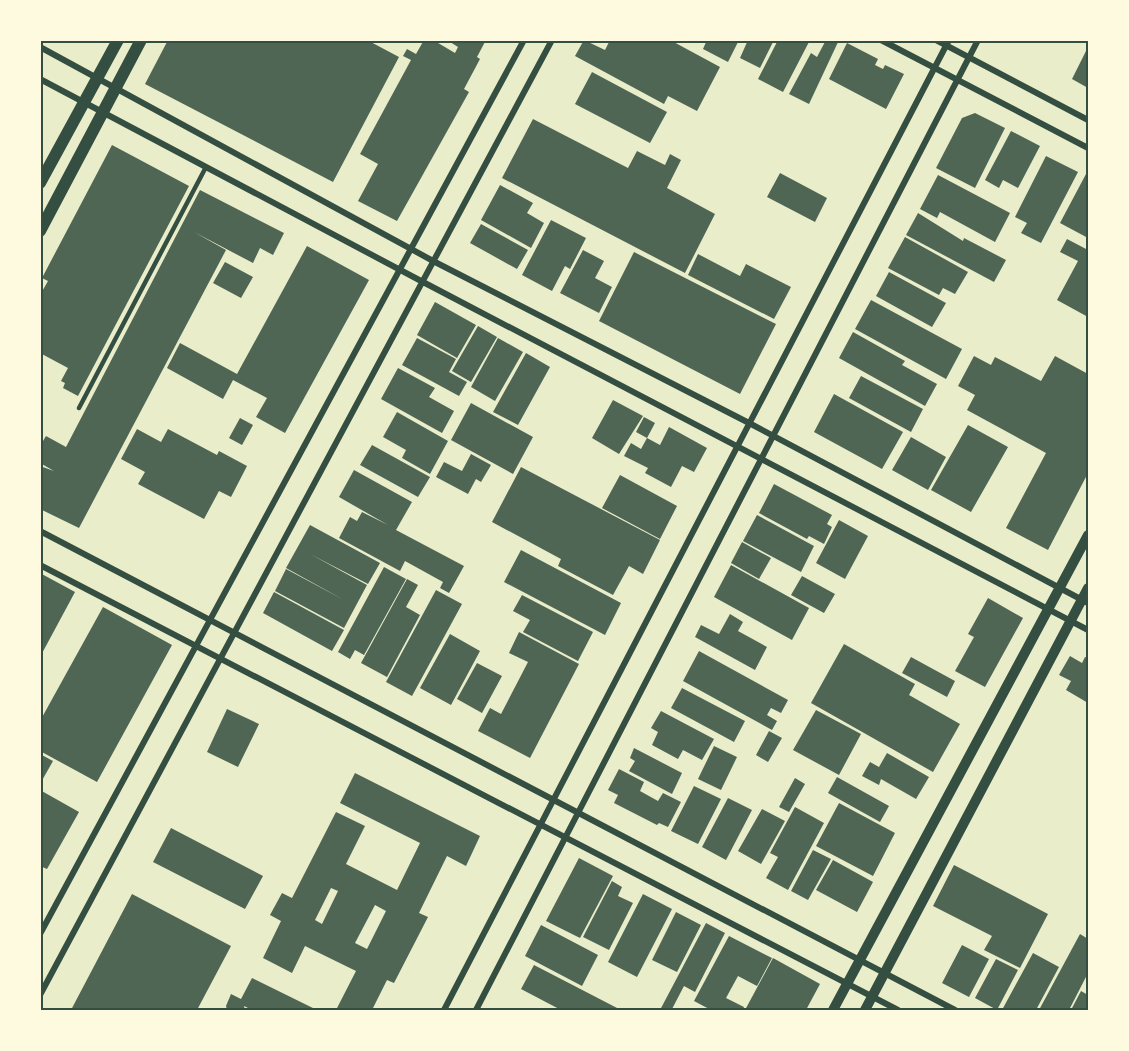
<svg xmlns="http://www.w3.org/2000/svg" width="1129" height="1051" font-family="Manrope,sans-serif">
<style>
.building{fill:#4f6655;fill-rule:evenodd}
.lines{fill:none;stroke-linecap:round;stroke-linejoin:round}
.service{stroke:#344e41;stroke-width:4.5}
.minor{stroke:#344e41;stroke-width:6}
.tertiary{stroke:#344e41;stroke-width:10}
.secondary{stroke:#344e41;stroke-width:12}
.neatline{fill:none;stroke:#344e41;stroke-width:2}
</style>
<rect width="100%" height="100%" fill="#e9edc9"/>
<path class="building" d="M168,40H367L399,57L333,182L145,84Z
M424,40H433L455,53L458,47L447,40H486L477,57L480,59L464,89L469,92L397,221L358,201L378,164L360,154L411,60L403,56L407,49L416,54Z
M584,40L605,50L610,40H670L720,67L697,111L668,96L664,104L575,56Z
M707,40H739L728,62L703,49Z
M748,40H774L760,68L740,58Z
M778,40H810L783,92L758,79Z
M826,40H839L809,104L789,94L811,53L817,57Z
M847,43L878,59L875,65L883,69L885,65L904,74L886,109L829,79Z
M1086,51L1088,52V88L1072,79Z
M592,72L667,112L650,143L575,104Z
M975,113L1005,128L975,188L936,168L962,118Z
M533,119L628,168L637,151L665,165L670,154L681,160L667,188L715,214L685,273L502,178Z
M1011,131L1040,146L1018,188L1003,180L999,188L985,180Z
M112,145L189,186L78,396L63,388L65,383L61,381L68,368L40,353V295L48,281L42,278Z
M1046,156L1078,172L1041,243L1021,233L1027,223L1015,217Z
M780,173L827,198L815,222L767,197Z
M1086,174L1088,175V238L1060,223Z
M938,175L1010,213L995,242L940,212L937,218L920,209Z
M500,185L533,203L527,213L544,223L531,248L481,220Z
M200,190L284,233L273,255L260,248L253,263L194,232L226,250L79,528L40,509V466L54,471L40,463V446L46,436L66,447Z
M918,213L963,241L964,238L1006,260L994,282L906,235Z
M551,220L586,238L570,269L565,266L552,291L522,275Z
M481,224L528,250L517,269L470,243Z
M905,237L968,272L955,294L943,288L939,295L888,268Z
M1067,239L1088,250V317L1057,300L1078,261L1060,252Z
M307,246L369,280L285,433L256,417L267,398L233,380L223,399L167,368L180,343L237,374Z
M583,250L604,261L595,278L612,287L599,313L560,293Z
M634,252L776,324L740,394L599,321Z
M698,254L740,276L746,264L791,287L774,319L688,275Z
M225,262L253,277L241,298L213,283Z
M889,272L946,303L932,327L876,296Z
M871,300L962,349L946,379L855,329Z
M435,302L476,325L457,358L417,335Z
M478,326L497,337L471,382L452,371Z
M853,332L905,361L902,365L937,384L925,406L839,358Z
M417,338L456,359L449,372L467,382L459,396L402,365Z
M498,338L523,352L495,401L471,387Z
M526,353L550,367L518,425L493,412Z
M974,356L991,365L995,357L1041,381L1055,356L1088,374V473L1048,550L1006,528L1046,453L967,410L975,395L958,386Z
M398,368L435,388L429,397L454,411L442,433L381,399Z
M861,376L923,409L911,432L849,398Z
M834,394L903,432L882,469L814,432Z
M613,400L643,416L619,454L592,438Z
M471,403L533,437L513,474L451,440Z
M397,412L448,441L430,474L402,458L406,450L383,437Z
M644,417L655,423L647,438L636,432Z
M240,418L253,425L242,445L229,438Z
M968,425L1008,447L971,512L931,490Z
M669,427L707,448L694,472L682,466L671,487L645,473L648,468L624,456L631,443L641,449L647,438L660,445Z
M137,429L161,442L168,429L217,455L219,451L247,466L231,497L219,491L204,519L138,484L145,472L121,459Z
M911,437L946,457L928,490L892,470Z
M372,445L430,477L418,497L360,465Z
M471,454L491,465L481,482L476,479L468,494L436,477L444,462L462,471Z
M521,467L660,540L643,574L629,566L613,595L558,566L561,559L492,522Z
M354,470L412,502L396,530L464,566L449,593L440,588L443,582L405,561L400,571L339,538L350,517L357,521L362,512L388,525L339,497Z
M620,475L677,506L660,539L602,508Z
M774,484L832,515L827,524L832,527L824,544L809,536L807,539L759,513Z
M757,515L814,546L801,572L743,541Z
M839,520L868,536L845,579L816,563Z
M310,525L380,563L368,584L310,554L367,585L344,628L275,591L286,569L344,600L286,568Z
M742,542L771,558L759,579L731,563Z
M521,550L621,603L605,635L504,582Z
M731,565L809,608L792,640L714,597Z
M384,567L406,579L364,655L355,650L350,659L338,652Z
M40,573L75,592L40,657Z
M802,576L835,594L824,613L791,595Z
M407,579L418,585L406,607L420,615L387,677L361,663Z
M436,590L462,604L412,696L386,682Z
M274,592L344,630L332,651L263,613Z
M522,595L593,632L578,661L523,632L530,620L513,611Z
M988,598L1023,618L985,687L955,671L974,637L968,634Z
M103,607L172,645L97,782L40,751V721Z
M730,614L743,622L738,631L767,647L755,670L695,637L701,625L719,634Z
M519,632L579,664L530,758L478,731L490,708L501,714L528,662L509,653Z
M450,634L480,651L451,705L420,688Z
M844,644L915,684L909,695L960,724L933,772L811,703Z
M699,651L788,700L781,713L771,708L767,715L777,721L772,730L683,681Z
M1070,656L1082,663L1085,657L1088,658V703L1066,690L1071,681L1059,675Z
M911,657L955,681L947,697L902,673Z
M477,663L502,676L482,713L457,699Z
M682,688L745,721L734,742L671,708Z
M227,709L259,724L238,767L207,752Z
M816,710L861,734L839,775L793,750Z
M661,711L714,739L702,760L683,750L678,759L652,745L658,732L651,728Z
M769,731L782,738L768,762L756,755Z
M714,746L737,757L721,790L698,779Z
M634,748L682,773L672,794L629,771L635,761L630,758Z
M887,753L929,777L916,799L881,779L879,785L862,776L870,762L879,767Z
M40,754L53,761L40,784Z
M619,769L644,782L640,791L658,801L663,793L681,802L668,827L659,823L657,825L614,803L618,795L608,790Z
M355,773L480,836L466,866L447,856L419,913L428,917L394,983L387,980L372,1010H336L356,971L305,946L292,973L263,958L281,921L270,915L282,893L292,898L336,812L365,826L346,864L397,890L420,843L340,803ZM331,888L338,891L322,924L315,920ZM375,905L386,911L367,949L355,943Z
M837,777L889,806L880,822L828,793Z
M795,778L805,784L789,812L779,807Z
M694,786L721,799L698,844L671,831Z
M40,790L79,812L47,869L40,866Z
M728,798L752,810L726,860L702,847Z
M839,803L895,833L873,876L816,846Z
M795,807L824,823L788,890L766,878L778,857L770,853Z
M762,809L785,821L761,864L738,851Z
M171,828L263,876L245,909L153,862Z
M813,850L831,859L808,900L791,891Z
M579,858L613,876L580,938L546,921Z
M833,860L873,882L857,912L816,890Z
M954,865L1048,914L1020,968L984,950L992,936L933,906Z
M612,881L622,887L618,896L633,903L609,950L583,937Z
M132,894L231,946L197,1010H71Z
M643,894L672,909L637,977L608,962Z
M676,912L701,925L677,972L652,960Z
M706,923L725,933L695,992L684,986L672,1009L676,1010H660Z
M541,925L598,955L582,986L525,956Z
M1080,934L1088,939V973L1069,1010H1039Z
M729,936L772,958L757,986L738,976L726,998L744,1007L743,1010H711L694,1001Z
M962,945L989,959L969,997L942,983Z
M1033,953L1059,967L1036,1010H1002Z
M773,958L820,984L806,1010H745Z
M996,959L1018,970L997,1010L975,998Z
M534,965L619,1009L618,1010H561L521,989Z
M252,978L317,1010H252L244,1006L245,1010H227L226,1006L231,994L241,999Z
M1081,991L1088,995V1010H1071Z"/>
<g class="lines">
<path class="service" d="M79,408L206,167"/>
<path class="minor" d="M881,40L1088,148
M936,40L1088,120
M40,47L435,262L751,424L1088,603
M40,79L423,282L1088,630
M40,531L955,1010
M40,565L898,1010
M40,934L524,40
M40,995L552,40
M444,1010L949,40
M476,1010L978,40"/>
<path class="tertiary" d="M833,1010L1088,535
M865,1010L1088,588"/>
<path class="secondary" d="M40,183L118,40
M40,231L141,40"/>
</g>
<rect width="1129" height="1051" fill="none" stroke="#fefae0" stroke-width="84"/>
<rect x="42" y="42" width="1045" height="967" class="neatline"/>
</svg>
